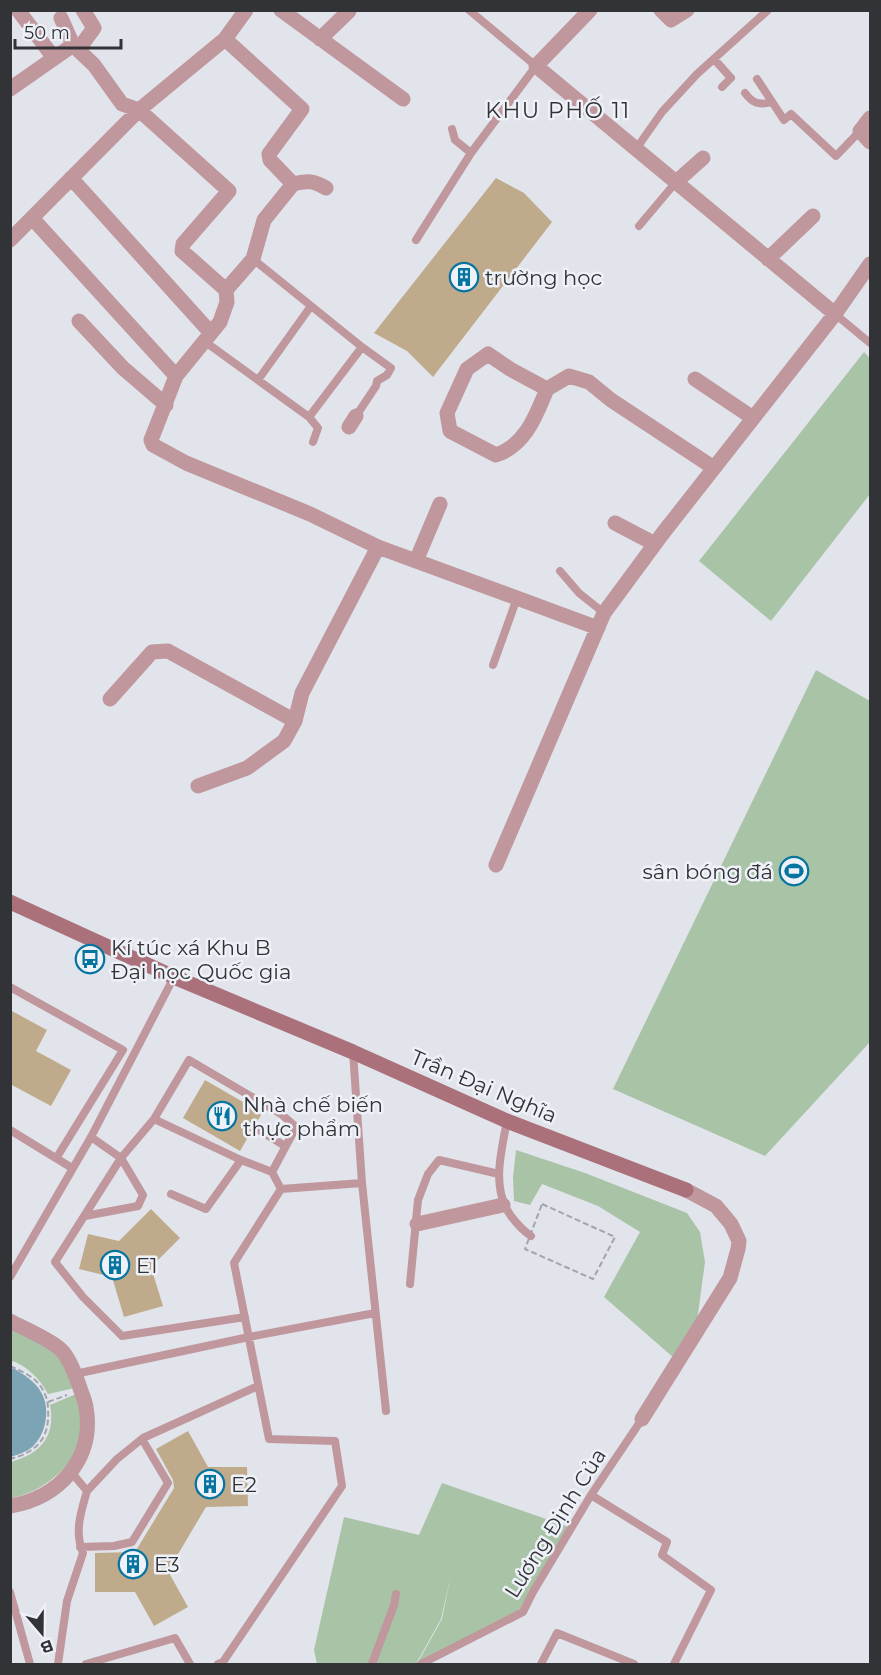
<svg xmlns="http://www.w3.org/2000/svg" width="881" height="1675" font-family="Montserrat,sans-serif">
<style>
.green{fill:#a9c3a7}
.water{fill:#7ca4b4}
.building{fill:#bfab8c}
.lines{fill:none;stroke-linecap:round;stroke-linejoin:round}
.path{stroke:#a3a5ab;stroke-width:2;stroke-dasharray:6 3;stroke-linecap:butt}
.lane{stroke:#bf979d;stroke-width:8}
.street{stroke:#bf979d;stroke-width:15}
.secondary{stroke:#ab717b;stroke-width:15}
.labels{text-anchor:middle;dominant-baseline:central;stroke-width:5;stroke-linejoin:round;paint-order:stroke}
.poi-label{font-size:21px;fill:#323336;stroke:#eef1f8;text-anchor:start}
.street-label{font-size:21px;fill:#323336;stroke:#eef1f8}
.neighbourhood-label{font-size:22px;letter-spacing:1.5px;fill:#323336;stroke:#eef1f8}
</style>
<rect width="100%" height="100%" fill="#e1e4eb"/>
<path class="green" d="M864,352L870,358V494L771,621L699,561Z
M816,670L870,701V1042L765,1156L613,1089Z
M516,1150L585,1173L687,1213L700,1232L705,1262L697,1321L674,1358L604,1297L640,1232L598,1206L542,1184L530,1205L514,1201L513,1177Z
M11,1326L62,1355L75,1388L48,1394C39,1378 29,1368 13,1361L11,1362Z
M81,1392C81,1405 85,1433 82,1443C81,1447 77,1452 75,1455C60,1476 36,1494 11,1498V1462C40,1454 56,1437 50,1405Z
M442,1483L572,1528L520,1611L417,1664L442,1619L451,1575L441,1619L416,1664H317L314,1650L344,1517L419,1535Z"/>
<path class="water" d="M13,1368C23,1374 35,1381 41,1392C50,1407 47,1431 35,1444C30,1451 19,1454 11,1457L10,1372Z"/>
<path class="building" d="M496,178L524,193L552,222L433,377L407,351L374,333Z
M10,1010L47,1030L36,1051L71,1070L51,1106L10,1084Z
M205,1080L262,1113L257,1122L250,1125L251,1132L240,1151L183,1118Z
M151,1209L180,1238L151,1267L163,1306L124,1317L112,1277L79,1269L88,1234L119,1241Z
M188,1431L208,1467H247L248,1506L206,1507L168,1571L188,1607L154,1626L135,1592H95V1553L135,1552L174,1488L173,1480L156,1449Z"/>
<g class="lines">
<path class="path" d="M542,1204L615,1237L593,1279L525,1249Z
M10,1366C19,1370 28,1374 35,1380C43,1387 48,1398 48,1409C50,1437 38,1452 10,1459
M48,1402L67,1395"/>
<path class="lane" d="M714,59L731,78L722,87
M757,79L784,120L791,114L836,156L860,131
M745,93C753,104 759,105 772,102
M452,129L455,140L471,153
M636,149L662,112L697,74L767,11
M639,226L676,182
M416,240L471,153L536,66L469,10
M253,259L362,347
M835,314L870,343
M204,341L309,417L318,428L313,442
M258,380L311,306
M309,417L362,347L391,368L387,375L377,381L376,386L356,416
M560,571L579,593L604,613
M493,665L517,598
M10,987L123,1050L57,1157
M353,1052L362,1183L386,1411
M154,1119L241,1160L272,1172L281,1189
M507,1121C501,1153 491,1188 511,1216C517,1224 522,1230 531,1236
M256,1128L285,1146
M10,1130L72,1168
M91,1137L121,1158L154,1119L189,1060L281,1114L296,1127L272,1172
M281,1189L362,1183
M171,1194L206,1209L241,1160
M85,1216L138,1206L143,1195L121,1158L55,1262L83,1297L122,1336L245,1317
M10,1277L91,1137L174,977
M410,1284L418,1200L428,1174L439,1160L499,1174
M75,1374L249,1337L375,1313
M87,1491L117,1459L143,1438L258,1386
M591,1495L667,1542L662,1555L711,1590L674,1664
M80,1547L114,1546L132,1542L168,1483L142,1439
M10,1592L30,1664
M58,1664L67,1601L83,1553C74,1531 81,1512 87,1491L72,1473
M86,1664L175,1638L190,1664
M218,1664L223,1662L342,1486L335,1441L269,1439L234,1263L281,1189
M372,1664L394,1605L396,1594
M421,1664L523,1612L533,1592L591,1495L642,1419
M541,1664L557,1633L634,1664"/>
<path class="street" d="M18,10L54,58
M281,10L403,99
M590,10L536,66L835,314
M661,10L671,20L687,10
M61,18L73,45L94,65L122,104L139,110L225,39L246,10
M225,39L302,109L269,154L270,160L293,184L264,220L253,259L226,290L227,302L220,322L176,376L151,440L153,445L186,463L310,514L378,547L598,628
M320,39L349,11
M78,50L94,28L83,10
M10,89L73,45
M870,118L860,131L870,142
M71,178L210,332
M676,182L703,158
M293,184C307,180 314,181 326,188
M33,219L176,376
M10,240L139,110L229,191L183,244L182,251L226,290
M768,259L813,216
M79,321L123,368L166,405
M695,379L753,418
M547,389C536,415 526,445 496,455L450,431L447,413L467,369L488,354L510,369L547,389L569,376L589,382L611,400L714,468
M349,427L356,416
M615,523L655,544
M416,561L440,504
M110,699L152,652L168,651L295,721
M198,786L247,768L284,741L295,721L302,693L378,547
M496,865L604,613L663,533L835,314L870,264
M417,1224L503,1205
M10,1321C25,1329 47,1338 59,1348C69,1356 75,1374 79,1385C81,1392 85,1400 86,1407C95,1459 59,1498 10,1506
M642,1419L730,1278L738,1249L739,1241L731,1224L716,1206L686,1190"/>
<path class="secondary" d="M10,902L174,977L353,1052L507,1121L686,1190"/>
</g>
<defs>
<g id="building-ring" transform="scale(1.5)"><circle r="9.5" fill="#eef1f8" stroke="#05749f" stroke-width="1.5"/><path d="M-4-6H4V6H1V3H-1V6H-4ZM-2.5-4.3h1.7v1.8h-1.7ZM.8-4.3h1.7v1.8H.8ZM-2.5-1h1.7V.8h-1.7ZM.8-1h1.7V.8H.8Z" fill="#05749f"/></g>
<g id="stadium-ring" transform="scale(1.5)"><circle r="9.5" fill="#eef1f8" stroke="#05749f" stroke-width="1.5"/><path d="M0-5a6.5 5 0 1 0 0 10a6.5 5 0 1 0 0-10ZM-3.5-1.8h7v3.6h-7Z" fill="#05749f"/></g>
<g id="bus-ring" transform="scale(1.5)"><circle r="9.5" fill="#eef1f8" stroke="#05749f" stroke-width="1.5"/><path d="M-5-6H5V4H4V6H2V4H-2V6H-4V4H-5ZM-3.5-4V0h7V-4ZM-3.5 1.2v1.5H-2V1.2ZM2 1.2v1.5H3.5V1.2Z" fill="#05749f"/></g>
<g id="restaurant-ring" transform="scale(1.5)"><circle r="9.5" fill="#eef1f8" stroke="#05749f" stroke-width="1.5"/><path d="M-5-6h1v4h1v-4h1v4h1v-4h1v5L-1.5 .5V6h-2V.5L-5-1ZM5-6V6H3V1.5H1.5Q1.5-4 5-6Z" fill="#05749f"/></g>
</defs>
<g fill-rule="evenodd">
<use href="#building-ring" x="464" y="277"/>
<use href="#stadium-ring" x="794" y="871"/>
<use href="#bus-ring" x="90" y="959"/>
<use href="#restaurant-ring" x="222" y="1116"/>
<use href="#building-ring" x="115" y="1265"/>
<use href="#building-ring" x="210" y="1484"/>
<use href="#building-ring" x="133" y="1564"/>
</g>
<g class="labels">
<g class="poi-label">
<text x="485" y="277">trường học</text>
<text x="773" y="871" text-anchor="end">sân bóng đá</text>
<text x="111" y="947">Kí túc xá Khu B<tspan x="111" dy="24">Đại học Quốc gia</tspan></text>
<text x="243" y="1104">Nhà chế biến<tspan x="243" dy="24">thực phẩm</tspan></text>
<text x="136" y="1265">E1</text>
<text x="231" y="1484">E2</text>
<text x="154" y="1564">E3</text>
</g>
<g class="street-label">
<text transform="translate(484 1086) rotate(23)">Trần Đại Nghĩa</text>
<text transform="translate(555 1523) rotate(-58)">Lương Định Của</text>
</g>
<g class="neighbourhood-label">
<text x="558" y="110">KHU PHỐ 11</text>
</g>
</g>
<rect width="881" height="1675" fill="none" stroke="#323336" stroke-width="24"/>
<g transform="translate(42 1633) rotate(160)" stroke="#eef1f8" stroke-width="4.5" paint-order="stroke">
<path d="M0-4.5L10 22L0 15L-10 22Z" fill="#323336"/>
<text y="-9" font-size="16" font-weight="bold" text-anchor="middle" fill="#323336">B</text>
</g>
<path d="M15 39v9h106v-9" fill="none" stroke="#323336" stroke-width="3"/>
<text x="24" y="39" font-size="18" fill="#323336" stroke="#eef1f8" stroke-width="4.5" paint-order="stroke">50 m</text>
</svg>
